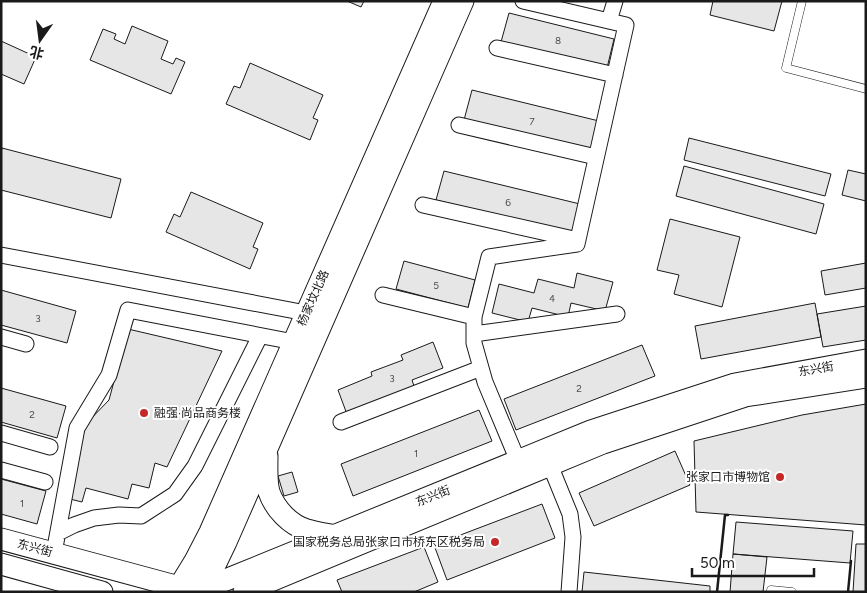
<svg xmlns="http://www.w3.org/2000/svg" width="867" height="593" font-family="Figtree,'Noto Sans SC',sans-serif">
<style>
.building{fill:#e6e6e6;stroke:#1a1a1a}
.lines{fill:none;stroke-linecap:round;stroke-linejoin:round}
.lane-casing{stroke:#1a1a1a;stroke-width:9}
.street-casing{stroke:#1a1a1a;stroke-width:17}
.secondary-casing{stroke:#1a1a1a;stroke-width:23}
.lane{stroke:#fff;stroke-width:8}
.street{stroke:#fff;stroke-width:15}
.secondary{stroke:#fff;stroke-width:21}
.wall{stroke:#1a1a1a;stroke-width:2.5}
.poi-dot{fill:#c62828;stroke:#fff;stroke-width:2}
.labels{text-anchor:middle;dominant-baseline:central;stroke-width:4;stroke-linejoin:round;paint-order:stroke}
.number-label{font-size:10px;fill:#4d4d4d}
.street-label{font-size:12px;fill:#1a1a1a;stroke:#fff}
.poi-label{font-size:12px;fill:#1a1a1a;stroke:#fff;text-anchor:end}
</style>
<rect width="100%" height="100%" fill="#fff"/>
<path class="building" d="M347,1H364L361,7Z
M713,1H782L774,31L710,15Z
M509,13L614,39L607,68L501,42Z
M132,26L168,41L161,59L173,64L176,58L185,62L171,94L90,60L103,29L116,34L114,39L125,44Z
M1,41L36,57L24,84L1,74Z
M250,63L323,95L313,118L318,120L310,140L226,104L234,86L240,88Z
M472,90L599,121L592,151L464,120Z
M689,138L831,174L825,196L684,160Z
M2,148L121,179L111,218L1,190V153Z
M684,166L824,204L816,234L676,196Z
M848,170L866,174V201L842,195Z
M444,171L580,204L573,234L436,200Z
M191,192L263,223L253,247L258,249L250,269L166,232L174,214L180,217Z
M670,219L740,237L722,307L674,294L679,275L657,270Z
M404,261L475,280L468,308L396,289Z
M866,263V288L825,295L821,271Z
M577,273L613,282L605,311L571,303L568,317L532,308L528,322L492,313L499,284L534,293L538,279L574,288Z
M1,290L76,311L67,343L1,325Z
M815,303L821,337L701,359L695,326Z
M866,306V340L823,347L817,314Z
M128,329L222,351L167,467L155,463L149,488L132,484L128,499L86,488L82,502L70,499L83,427L109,400Z
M433,342L443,368L412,380L414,386L348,417L338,390L372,376L371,372L403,360L401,355Z
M642,345L655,376L516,430L504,399Z
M1,388L66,406L57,438L1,422Z
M866,404V525L696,512L694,441L802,415Z
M479,410L492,441L353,496L341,464Z
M675,451L690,485L594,526L579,493Z
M292,472L298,492L284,496L278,476Z
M1,479L46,491L37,524L1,514Z
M542,504L555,538L447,580L434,545Z
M736,522L853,531L850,563L733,554Z
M856,544H866V592H853Z
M424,547L438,582L414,592H342L337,580Z
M733,554L767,557L763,592H730Z
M584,572L710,586V592H582Z"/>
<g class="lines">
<g class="lane-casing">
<path id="lane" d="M802,1L786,68L866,89
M771,590L792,592"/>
</g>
<g class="street-casing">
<path id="street" d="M609,21L615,1
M497,48L615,75
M459,125L596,157
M423,205L578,240
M1,255L306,313
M383,295L474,317
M474,334L617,314
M1,337L26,344
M341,422L481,368
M1,433L50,447
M518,461L485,382L474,343V317L489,257L577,244L626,25L523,1
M550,465L570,514L573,537L569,592
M1,470L45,482
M58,533L74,525L94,518L119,515L141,516L175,494L195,466L260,336
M54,553L77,428L109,375L128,310L294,342"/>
</g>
<g class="secondary-casing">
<path id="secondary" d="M267,456C267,468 266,481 269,492C275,509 290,525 307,530C316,533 326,534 335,536
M1,539L179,587H204L216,584L233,577L591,431L735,384L866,360
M1,564L102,592
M176,592L195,561L210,532L444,1
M202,592L226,542L463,1
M244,592L603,443L745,396L866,377"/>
</g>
<use href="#lane" class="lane"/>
<use href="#street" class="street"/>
<use href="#secondary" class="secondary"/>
<path class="wall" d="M717,592L725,515H728
M848,592L851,561"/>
</g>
<g class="poi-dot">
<circle cx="144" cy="413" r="5"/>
<circle cx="780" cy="477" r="5"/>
<circle cx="495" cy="542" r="5"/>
</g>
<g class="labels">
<g class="number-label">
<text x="558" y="40">8</text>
<text x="532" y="121">7</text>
<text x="508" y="202">6</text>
<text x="436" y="285">5</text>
<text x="552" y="298">4</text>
<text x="38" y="318">3</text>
<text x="392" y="378">3</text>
<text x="579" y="388">2</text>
<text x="32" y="414">2</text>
<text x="416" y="453">1</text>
<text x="22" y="503">1</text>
</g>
<g class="street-label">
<text transform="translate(313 298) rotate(-66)">杨家坟北路</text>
<text transform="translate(816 369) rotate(-10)">东兴街</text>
<text transform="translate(433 496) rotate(-22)">东兴街</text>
<text transform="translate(35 548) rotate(15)">东兴街</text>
</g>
<g class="poi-label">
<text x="154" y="413" text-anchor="start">融强·尚品商务楼</text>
<text x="770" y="477">张家口市博物馆</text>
<text x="485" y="542">国家税务总局张家口市桥东区税务局</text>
</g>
</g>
<rect width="867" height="593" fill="none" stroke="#1a1a1a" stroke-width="5"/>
<g transform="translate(40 40) rotate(194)" stroke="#ffffff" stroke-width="4" paint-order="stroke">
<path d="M0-4L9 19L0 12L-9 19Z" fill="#1a1a1a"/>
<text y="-8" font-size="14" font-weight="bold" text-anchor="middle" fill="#1a1a1a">北</text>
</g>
<path d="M692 568v8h122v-8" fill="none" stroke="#1a1a1a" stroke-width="2.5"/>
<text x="700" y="568" font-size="15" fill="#1a1a1a" stroke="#ffffff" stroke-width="4" paint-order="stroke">50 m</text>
</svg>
